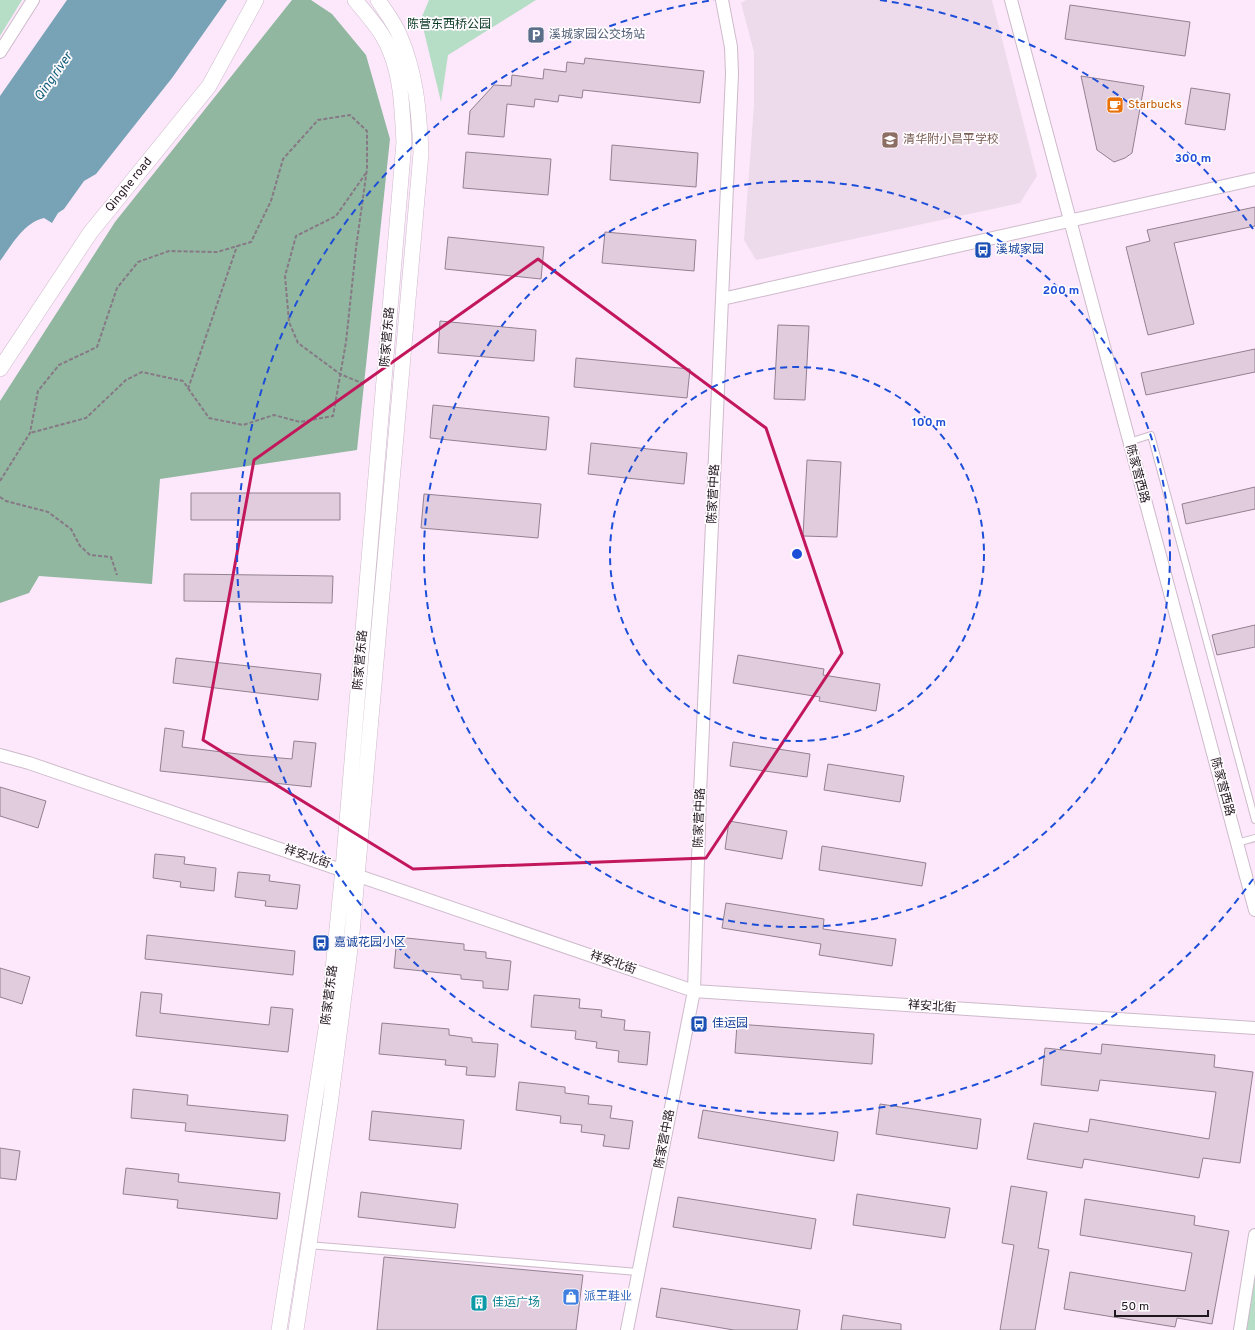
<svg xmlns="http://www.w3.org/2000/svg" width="1255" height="1330" font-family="Overpass,'Noto Sans SC',sans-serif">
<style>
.education{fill:#eddaeb}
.green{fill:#b6ddc5}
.forest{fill:#91b7a0}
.water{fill:#78a2b5}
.building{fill:#e0ccdd;stroke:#928090}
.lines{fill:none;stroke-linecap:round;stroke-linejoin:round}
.service-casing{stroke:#cdbacb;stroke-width:8}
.minor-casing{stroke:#cdbacb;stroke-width:14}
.tertiary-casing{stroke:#cdbacb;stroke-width:16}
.path{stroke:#867985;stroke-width:2;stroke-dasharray:4 2;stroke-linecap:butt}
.service{stroke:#fff;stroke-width:6}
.minor{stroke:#fff;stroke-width:12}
.tertiary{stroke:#fff;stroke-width:15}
.marked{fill:none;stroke:#c2185b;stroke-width:3;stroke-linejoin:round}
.ring{fill:none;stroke:#1d4ed8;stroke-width:2;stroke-dasharray:7 5}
.labels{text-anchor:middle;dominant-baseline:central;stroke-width:3.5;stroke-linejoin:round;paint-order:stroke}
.park-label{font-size:12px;fill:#073923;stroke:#fffbfe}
.service-label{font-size:12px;fill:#4e5e75;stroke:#fffbfe;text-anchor:start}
.food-label{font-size:12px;fill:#c56008;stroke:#fffbfe;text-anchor:start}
.education-label{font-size:12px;fill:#785e54;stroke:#fffbfe;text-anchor:start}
.street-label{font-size:12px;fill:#1e171e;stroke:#fffbfe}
.transit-label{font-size:12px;fill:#164399;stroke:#fffbfe;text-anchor:start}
.shop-label{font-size:12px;fill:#366cbe;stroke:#fffbfe;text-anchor:start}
.culture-label{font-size:12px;fill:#0d838f;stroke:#fffbfe;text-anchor:start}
.water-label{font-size:13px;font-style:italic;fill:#105f7a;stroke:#fffbfe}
.centre{fill:#1d4ed8;stroke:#fffbfe;stroke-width:2}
.ring-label{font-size:12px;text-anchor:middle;font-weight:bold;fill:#1d4ed8;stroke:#fffbfe;stroke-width:3.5;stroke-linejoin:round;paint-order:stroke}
</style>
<rect width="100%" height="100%" fill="#fce8fa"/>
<path class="education" d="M746,0H992L1037,176L1020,203L756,260L744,240L754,105V52L741,3Z"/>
<path class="green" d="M0,0H22L0,36Z
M429,0H536L448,55L441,102L421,19Z
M1255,1235V1330H1240Z"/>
<path class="forest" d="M292,0H311L332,14L366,55L390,139L357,450L160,479L152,584L39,576L29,593L0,603V401L115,222Z"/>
<path class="water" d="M67,0H227L172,78L96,174L84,181L64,209L58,213L52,223L44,218C23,223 12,245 0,261V96Z"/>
<path class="building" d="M1070,5L1190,22L1185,56L1065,39Z
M585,58L704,71L700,103L583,90L582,98L559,95L558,102L535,99L534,107L507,104L504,137L468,134L470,111L494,85L511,86L512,75L543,79L544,69L566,72L567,62L584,64Z
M1081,76L1144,86L1132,153L1125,158L1114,162L1097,150Z
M1191,88L1230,94L1225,130L1185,124Z
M612,145L698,153L696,187L610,180Z
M466,152L551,159L548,195L463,188Z
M1255,207V226L1174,243L1194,324L1148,335L1126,247L1150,241L1147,230Z
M605,232L696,240L694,271L602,263Z
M448,237L544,247L541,279L445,269Z
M440,321L536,330L534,361L438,353Z
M778,325L809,326L805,400L774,399Z
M1255,349V372L1146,395L1141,373Z
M576,358L690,369L687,398L574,387Z
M433,405L549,417L546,450L430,438Z
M591,443L687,453L684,484L588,474Z
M807,460L841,462L837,537L803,536Z
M1255,487V509L1186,524L1182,504Z
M191,493H340V520H191Z
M424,494L541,504L538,538L421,528Z
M184,574L333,576L332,603L184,601Z
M1255,625V647L1217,655L1212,635Z
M738,655L824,669L823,675L880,684L876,711L819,701L820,697L733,683Z
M176,658L321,674L318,700L173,683Z
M165,728L184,731L182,747L246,755L292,759L294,741L316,743L311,787L160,771Z
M733,742L810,754L807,777L730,766Z
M828,764L904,776L900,802L824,790Z
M0,787L46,801L38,828L0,816Z
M729,821L787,831L782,859L725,849Z
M822,846L926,863L922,886L819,870Z
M155,854L185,857L184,864L216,868L214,891L180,887L181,882L153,878Z
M238,872L270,875L269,881L300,885L297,909L265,906L266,901L235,897Z
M726,903L824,919L823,929L896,939L892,966L819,955L821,944L722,928Z
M147,935L295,951L293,975L145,959Z
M397,937L464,944V950L486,952V958L511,961L508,990L483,988V981L461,979V975L394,968Z
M0,968L30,977L22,1004L0,997Z
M141,992L162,994L160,1013L269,1025L271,1007L293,1009L288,1052L136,1036Z
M534,995L580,999L579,1008L602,1010L601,1017L625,1020L624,1030L650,1032L647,1065L618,1062L619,1051L596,1048L597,1042L575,1039L576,1031L531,1027Z
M382,1023L449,1029V1035L472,1038V1042L498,1044L495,1077L466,1075L467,1067L445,1065L446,1060L379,1054Z
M737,1024L874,1034L872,1064L735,1053Z
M1102,1044L1215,1055L1214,1067L1253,1072L1240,1163L1203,1158L1199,1178L1084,1159L1082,1168L1027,1159L1034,1123L1088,1132L1090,1119L1209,1139L1216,1092L1100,1080L1098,1091L1041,1085L1045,1048L1101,1054Z
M519,1082L565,1087V1093L589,1096L588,1104L612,1106L610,1118L633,1121L629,1149L603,1146L605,1135L581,1132L582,1125L560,1123L561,1116L516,1110Z
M133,1089L188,1095L187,1105L288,1115L285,1141L185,1131L186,1123L131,1118Z
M880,1104L981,1119L977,1149L876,1134Z
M703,1110L838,1132L834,1161L698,1138Z
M372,1111L464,1120L461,1149L369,1140Z
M0,1148L20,1151L16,1180L0,1178Z
M126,1168L179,1174L178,1182L280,1193L277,1219L177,1208L178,1200L123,1194Z
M1011,1186L1047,1192L1038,1248L1049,1250L1035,1330H1000L1014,1245L1002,1243Z
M361,1192L458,1204L455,1228L358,1217Z
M857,1194L950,1208L945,1238L853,1225Z
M678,1197L816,1219L811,1249L673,1227Z
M1085,1199L1195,1216L1194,1225L1229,1231L1212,1324L1177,1318L1175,1327L1064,1309L1070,1272L1185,1291L1192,1253L1080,1235Z
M384,1257L583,1275L576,1330H377Z
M661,1288L800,1310L797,1330H734L656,1317Z
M843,1315L901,1324V1330H841Z"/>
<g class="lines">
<g class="service-casing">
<path id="service" d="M1129,442L1151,435L1255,820
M1237,843L1255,838
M308,1245L638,1272"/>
</g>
<g class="minor-casing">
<path id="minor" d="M1011,0L1255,910
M0,52L33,0
M722,299L1255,179
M0,755L29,763L694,991L1255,1028
M627,1330L694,991L700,794L732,74L731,47L722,0
M1240,1330L1255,1235"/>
</g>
<g class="tertiary-casing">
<path id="tertiary" d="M0,369L90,233L209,86L256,0
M279,1330L329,1010L343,869L404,142C402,111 402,80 390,51C383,32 368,16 355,0
M296,1330L330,1105L352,933L421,153C419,110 416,73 399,34C394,22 385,11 378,0"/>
</g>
<path class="path" d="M364,384L340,374L298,343L289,322L285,276L296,236L336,216L366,173
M188,389L237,246
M0,481L30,433L38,391L59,365L97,347L117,288L138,262L169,251L217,252L251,242L271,201L283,159L318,120L350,115L367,131V169L356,248L346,342L333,416L300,422L274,415L243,425L209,418L183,381L142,372L126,380L86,418L30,433
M0,497L6,501L48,512L71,529L80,546L90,555L111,557L117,575"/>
<use href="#service" class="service"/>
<use href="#minor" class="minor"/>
<use href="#tertiary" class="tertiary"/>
</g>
<path class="marked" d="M538,259L766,428L842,653L706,858L413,869L203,740L254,460Z"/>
<g class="ring">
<circle cx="797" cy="554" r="187"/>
<circle cx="797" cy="554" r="373"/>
<path d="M1253 879A560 560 0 1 1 714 0M880 0A560 560 0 0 1 1253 229"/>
</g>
<defs>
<g id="parking-square" transform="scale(0.9)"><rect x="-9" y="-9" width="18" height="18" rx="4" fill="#5c6f8a" stroke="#fffbfe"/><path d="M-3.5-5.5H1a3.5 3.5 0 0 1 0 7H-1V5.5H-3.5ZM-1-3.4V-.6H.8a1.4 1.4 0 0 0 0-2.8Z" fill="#fff"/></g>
<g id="cafe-square" transform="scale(0.9)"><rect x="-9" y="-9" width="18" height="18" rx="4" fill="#e8710a" stroke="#fffbfe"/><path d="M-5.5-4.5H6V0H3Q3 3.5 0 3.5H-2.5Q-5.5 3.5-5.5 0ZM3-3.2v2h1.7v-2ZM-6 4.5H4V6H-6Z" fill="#fff"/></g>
<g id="school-square" transform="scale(0.9)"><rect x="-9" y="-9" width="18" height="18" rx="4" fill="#8d6e63" stroke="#fffbfe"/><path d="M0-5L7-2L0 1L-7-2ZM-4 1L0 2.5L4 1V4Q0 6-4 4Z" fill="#fff"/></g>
<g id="bus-square" transform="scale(0.9)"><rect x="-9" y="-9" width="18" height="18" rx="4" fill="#1a4fb4" stroke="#fffbfe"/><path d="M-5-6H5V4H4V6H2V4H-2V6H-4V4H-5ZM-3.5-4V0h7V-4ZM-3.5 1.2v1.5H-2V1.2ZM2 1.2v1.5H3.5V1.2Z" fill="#fff"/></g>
<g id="shop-square" transform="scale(0.9)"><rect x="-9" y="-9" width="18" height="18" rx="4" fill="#3f7fe0" stroke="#fffbfe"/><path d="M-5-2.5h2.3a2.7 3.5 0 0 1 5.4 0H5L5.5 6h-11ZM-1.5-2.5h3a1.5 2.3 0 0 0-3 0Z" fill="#fff"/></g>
<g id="building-square" transform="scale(0.9)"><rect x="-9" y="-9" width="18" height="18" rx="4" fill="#0f9aa8" stroke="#fffbfe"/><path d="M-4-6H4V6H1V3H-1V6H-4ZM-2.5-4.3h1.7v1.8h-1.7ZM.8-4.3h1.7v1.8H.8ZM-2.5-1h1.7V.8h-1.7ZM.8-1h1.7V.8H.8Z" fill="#fff"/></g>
</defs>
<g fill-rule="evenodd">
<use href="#parking-square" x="536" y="35"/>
<use href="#cafe-square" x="1115" y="105"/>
<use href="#school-square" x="890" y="140"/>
<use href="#bus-square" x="983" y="250"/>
<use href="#bus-square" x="321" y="943"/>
<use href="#bus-square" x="699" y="1024"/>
<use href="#shop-square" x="571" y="1297"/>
<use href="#building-square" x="479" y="1303"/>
</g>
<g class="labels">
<g class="park-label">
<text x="449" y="25">陈营东西桥公园</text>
</g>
<g class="service-label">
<text x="549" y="35">溪城家园公交场站</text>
</g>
<g class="food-label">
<text x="1128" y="105">Starbucks</text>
</g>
<g class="education-label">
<text x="903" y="140">清华附小昌平学校</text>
</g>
<g class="street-label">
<text transform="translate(129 185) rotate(-51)">Qinghe road</text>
<text transform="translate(388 337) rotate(-85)">陈家营东路</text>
<text transform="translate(1137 474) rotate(75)">陈家营西路</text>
<text transform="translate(714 494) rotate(-87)">陈家营中路</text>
<text transform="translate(361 660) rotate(-85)">陈家营东路</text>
<text transform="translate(1222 787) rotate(75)">陈家营西路</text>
<text transform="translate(700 818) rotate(-88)">陈家营中路</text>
<text transform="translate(307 857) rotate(19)">祥安北街</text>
<text transform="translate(613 963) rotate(19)">祥安北街</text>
<text transform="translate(330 995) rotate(-83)">陈家营东路</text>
<text transform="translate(932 1007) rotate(4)">祥安北街</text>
<text transform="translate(665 1139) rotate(-79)">陈家营中路</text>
</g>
<g class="transit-label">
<text x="996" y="250">溪城家园</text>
<text x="334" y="943">嘉诚花园小区</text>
<text x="712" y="1024">佳运园</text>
</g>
<g class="shop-label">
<text x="584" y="1297">派王鞋业</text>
</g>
<g class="culture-label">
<text x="492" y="1303">佳运广场</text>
</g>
<g class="water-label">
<text transform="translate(54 77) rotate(-55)">Qing river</text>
</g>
</g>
<circle cx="797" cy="554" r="6" class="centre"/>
<g class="ring-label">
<text x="1193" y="162">300 m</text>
<text x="1061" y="294">200 m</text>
<text x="929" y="426">100 m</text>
</g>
<path d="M1115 1310v6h93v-6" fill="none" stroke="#1e171e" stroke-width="2"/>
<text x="1121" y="1310" font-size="12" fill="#1e171e" stroke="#fffbfe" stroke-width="3" paint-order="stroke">50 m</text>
</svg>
